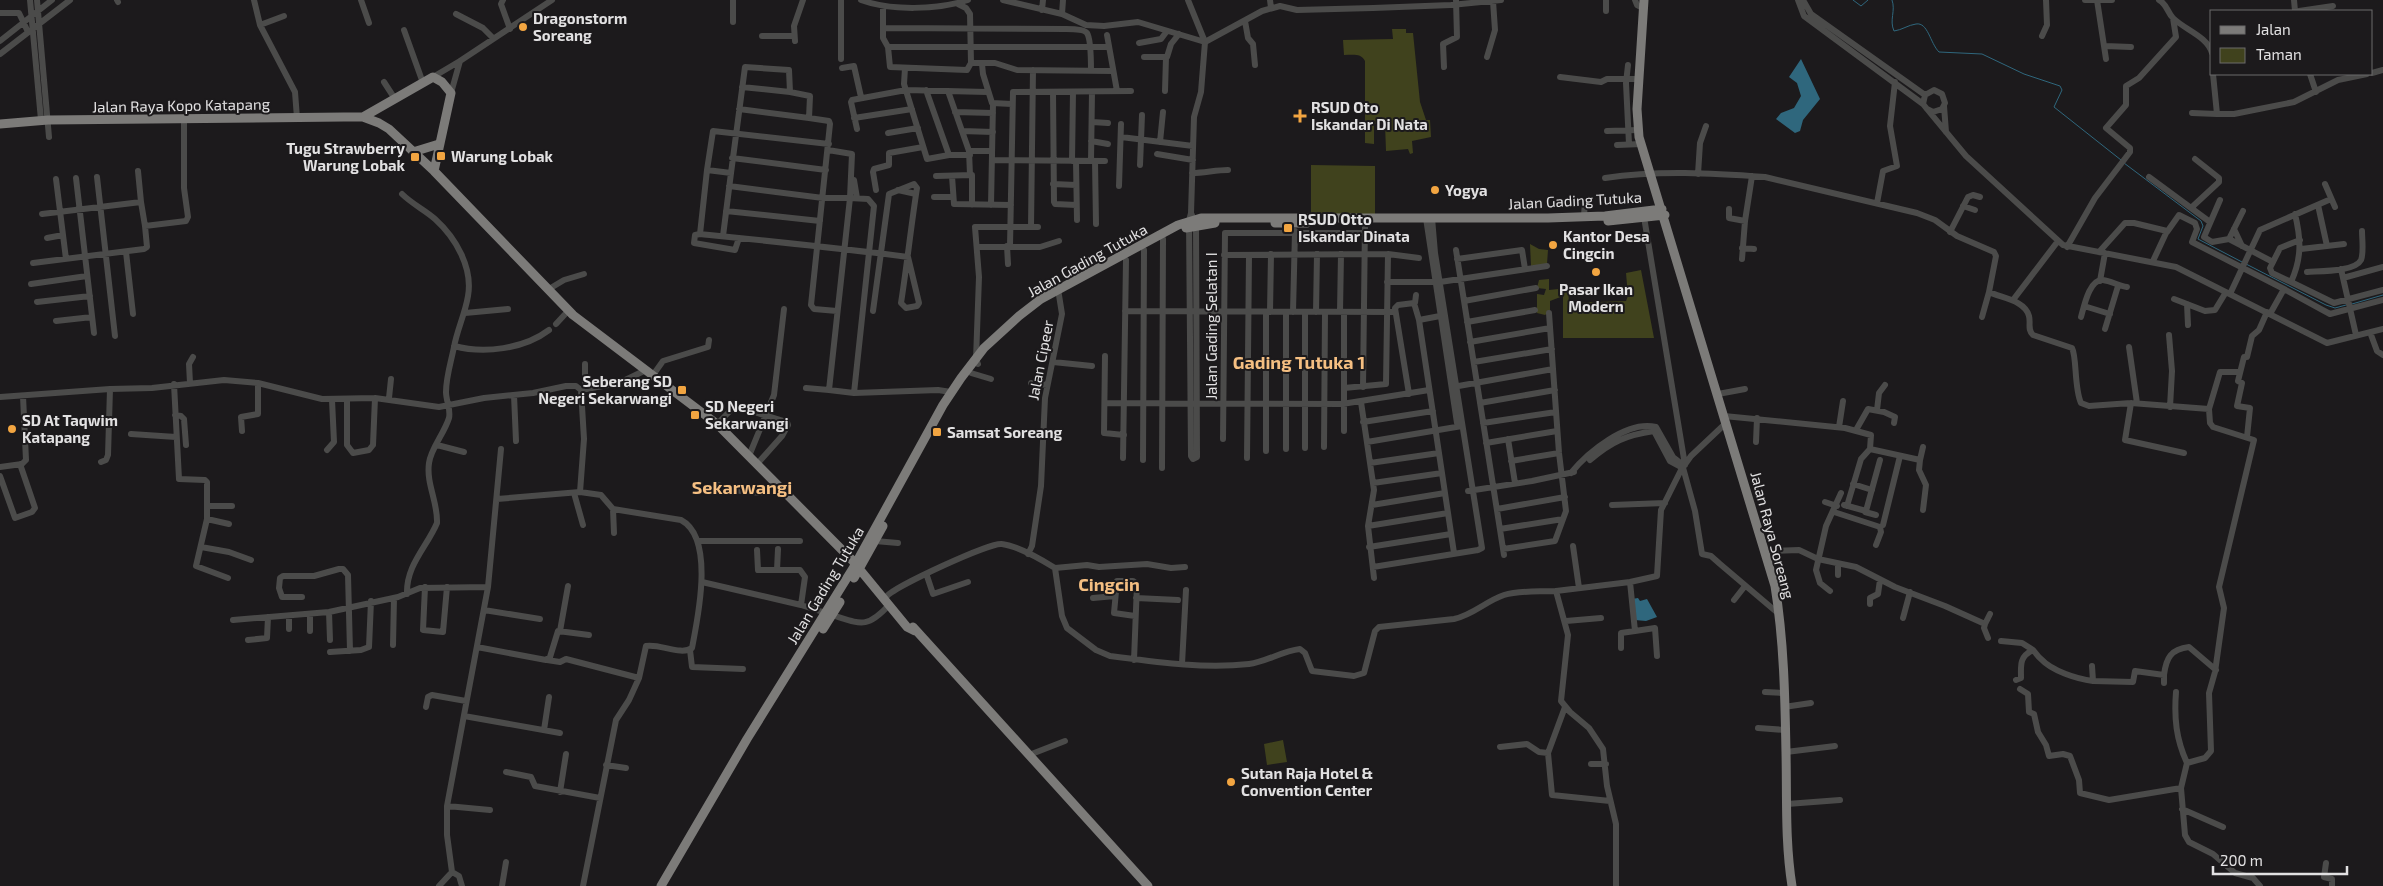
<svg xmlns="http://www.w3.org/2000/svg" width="2383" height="886" font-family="'Exo 2',sans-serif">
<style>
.green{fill:#40421d}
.water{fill:#2f677d}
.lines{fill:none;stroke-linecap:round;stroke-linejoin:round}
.stream{stroke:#2f677d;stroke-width:1}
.minor{stroke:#4b4b4a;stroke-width:6}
.major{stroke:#7c7b79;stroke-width:9}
.poi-dot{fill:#f2a541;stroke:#1c1a1c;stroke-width:2}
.labels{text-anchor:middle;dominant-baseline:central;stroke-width:4;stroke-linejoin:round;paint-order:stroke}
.poi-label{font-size:15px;font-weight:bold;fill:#e2e1e2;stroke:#1c1a1c;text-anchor:start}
.street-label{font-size:15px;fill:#e2e1e2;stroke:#1c1a1c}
.quarter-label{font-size:18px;font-weight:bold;fill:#f5bf82;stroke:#1c1a1c}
</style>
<rect width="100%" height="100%" fill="#1c1a1c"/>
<path class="green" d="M1392,29H1406V33H1413L1420,102L1426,120H1430L1431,137L1412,141L1413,153L1410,154L1408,149L1386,151L1385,124H1374V144L1365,143V61C1361,53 1353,55 1344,55L1343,40L1393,39Z
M1311,165L1375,166V214H1311Z
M1530,244L1539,249L1548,250L1547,264L1531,266Z
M1641,270L1654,338H1563V296L1550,301V311L1545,315L1537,313V294L1544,295L1546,289L1537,288L1539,280L1549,279V290L1568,288L1569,303L1626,301L1628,296L1626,273Z
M1283,740L1287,762L1267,765L1264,744Z"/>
<path class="water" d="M1801,59L1820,99L1803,120L1800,131L1795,133L1776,119L1781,113L1794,108L1801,96L1797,83L1789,77Z
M1638,598L1640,601L1647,599L1657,617L1646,621L1635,620L1632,599Z"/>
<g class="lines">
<path class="stream" d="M1853,0L1861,6L1868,0
M1892,0C1896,11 1889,20 1894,31C1902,30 1908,25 1916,24C1928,22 1930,43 1939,52L1982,54L2024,74L2060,86L2062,90L2054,107L2121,160
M2124,163L2201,221L2203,226L2198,239L2242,262
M2246,264L2326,305L2335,308L2346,305
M2352,304L2383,295"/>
<path class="minor" d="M30,0L41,120
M37,0L49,137
M117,0L118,2
M254,0L260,25L295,92L297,118
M361,0L369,23
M503,0L501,4L510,29
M841,0V59
M861,0C890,11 938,10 968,0
M1003,0L1062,14L1086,25L1104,26L1138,22L1205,42L1262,11L1280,6L1297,10L1373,8L1451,5L1501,0
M1188,0L1205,42L1201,92L1194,117L1191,213L1189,221L1191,456L1193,459L1197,457L1196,225L1191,213
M1270,0L1271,8
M1606,0V11
M1635,0L1637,5L1643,8
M1798,0L1804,16L1923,104
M1803,0L1811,14L1925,95
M2085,0H2112
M2097,0L2106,59
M2159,0C2167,4 2167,12 2173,18C2185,30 2207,36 2212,53
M2294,0L2295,11
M883,7V38L888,47L890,67L967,70L971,63L970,14L966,8L958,4
M1042,10L1043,0
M2299,11L2333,6
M0,13H19L28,32
M456,14L483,28L493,38
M1062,14L1063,0
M1245,21L1248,38L1253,44L1255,65
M733,22V0
M260,25L284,16
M883,28L1066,29C1071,29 1084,29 1087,33C1091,39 1091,62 1091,71
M404,30L423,83
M1107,35L1117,91
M762,36H794
M2042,36L2047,25L2046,0
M0,41L52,0
M795,41L794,26L803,0
M1139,43L1161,39L1167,31
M2105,46L2131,47
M888,47H1109
M0,54L70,0
M1144,57H1167L1171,44L1179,34
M1487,57L1495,30L1493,1
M971,63H995L1017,70L1113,71
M982,64L983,74L992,103L1012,104
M1628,65L1626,83L1629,144
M1444,67L1443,44L1457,37L1456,0
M842,68L854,66L861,97
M905,68L904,84L927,159L949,155H970
M2372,73L2383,70
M2213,74L2217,114H2234L2294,102L2338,80L2367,74
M2310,74L2316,92
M433,77L460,61L552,0
M1560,77L1601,82L1607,79H1638
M384,82L395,99
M742,87L790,92
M926,90L949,155
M948,91L969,151L970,175
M1165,91L1166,57
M1053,92L1054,202L1055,204L1076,205
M451,93L460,61
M1944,106L1946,132
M739,109L809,118
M1927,109L1933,112L1942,109L1945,103L1942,94L1934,90L1925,95L1923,104L1927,109L1966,156L2063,245L2176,267L2327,343L2383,329
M955,112L993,113
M2192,113L2217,114
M854,118L912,109
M1092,122L1108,123
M857,129L851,102L852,100L906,90L987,92
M962,131L993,132
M1607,131L1638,130
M888,133L918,128
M1121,137L1193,146
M1091,141L1108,144
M1160,142L1163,112
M1617,145L1642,144
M969,151H992
M1157,154L1193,160
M732,158L826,170
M992,160L1105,161
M1072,161L1073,92
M1076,161L1077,220
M1091,161L1092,92
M1095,161L1096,224
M1140,165L1142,115
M707,170L713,131L829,144
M138,171L141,202
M731,173L745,67L789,70L790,92L810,96L809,118L829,121L830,124L811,305L814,309L837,311
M1192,173C1204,173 1216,170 1228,170
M1698,174L1700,143L1706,126
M936,176L972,175V205
M952,176L954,204L1011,205
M97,177L115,336
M2149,177L2210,222
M76,178L94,333
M1605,178C1658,170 1712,173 1765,177L1917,213L1935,220L1957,236L1994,252L1996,256L1989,292C2001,298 2025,300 2029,316C2031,324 2027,329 2033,335L2072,348C2077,357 2074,388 2081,403L2089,406L2131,403L2209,409L2210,423L2213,427L2254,440L2219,587L2224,608L2215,672L2209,693L2211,751L2205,758L2187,763L2181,788L2185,835L2189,842L2213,854L2235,873L2253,878L2260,886
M56,179L66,259
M854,180L857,198
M1053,184L1076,185
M2325,184L2335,207
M729,186L823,198H850L852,154L828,150
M1119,186L1121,124
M876,190L873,172L874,169L889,165V153L923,147
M898,190L916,194
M402,194C412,204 425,210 435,219C456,238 473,268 468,296C465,314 457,330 454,347C451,362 446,377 446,392C446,401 451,409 449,418C444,434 431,448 429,463C426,484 438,502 437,523C427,547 406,565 407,594
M934,197H953
M2220,200L2204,237L2212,242L2229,239L2273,262
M1877,203L1883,171L1897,166L1890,126L1895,82
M991,205L993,104
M2318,205L2327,246
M1963,206L1975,210
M2191,208L2219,182V178L2195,159
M1729,209V218L1745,221
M726,211L820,221
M42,214L141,202L145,226L186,221L188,217L184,188V119
M2295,214C2301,239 2302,258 2291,282L2272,273L2270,268L2280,248L2300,240
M1584,216L1585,202
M1644,217L1685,465
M1426,218L1457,423
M1432,218L1435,253L1482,548L1478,550
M1031,227L1033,70
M2234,229L2242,246
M1950,232L1968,197L1973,195L1980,197
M2167,232L2179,215L2195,223L2197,229L2192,242L2284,289
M700,234L707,170L731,173L723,236
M47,238L63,235
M739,238L735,250L694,243L695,235L700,234C769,241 839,248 908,257L919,303L917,306L906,308L901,303C907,265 911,226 917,188L914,184L889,194L873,311
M2229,239L2243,211
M1007,246L1008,264
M1010,246L1013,92L1131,91
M977,247H1040L1059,241
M2067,247L2095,198L2130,152V148L2106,128L2126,105V86L2139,78L2176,37L2173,18
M1742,248L1754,249
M2301,249L2344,244
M1456,250L1504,555
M126,252L133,314
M2099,252L2125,223H2134L2167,231L2153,261
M1224,255L1388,254L1419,258
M1457,259L1522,250L1525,269
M1742,259L1745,221L1752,176
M33,263L144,249L147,247L145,226
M2341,269L2356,335
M2307,272C2319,271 2355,272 2361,260C2364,253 2362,239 2362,231
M2343,278L2383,267
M2100,281L2105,253
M1387,282H1440L1547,266
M2291,282L2334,303L2383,290
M31,284L87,276
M549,289L564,280L584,274
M2230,294L2260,230L2331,199
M2174,299L2205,311L2215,310L2226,292
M2013,300L2058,241
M1464,301L1536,288
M37,302L90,296
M1415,303L1416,295
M2187,304L2188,325
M2084,306L2110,314
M1125,311L1395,312
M1270,312L1271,254
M1286,312V449
M1293,312L1295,231
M1305,312V448
M1316,312L1317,254
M1340,312L1341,254
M1344,312V431
M465,313L508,309
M2270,314L2284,289L2330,314L2383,300
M1982,317L1989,292
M2081,317C2084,307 2089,279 2103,280C2111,281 2119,286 2127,287
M1419,320L1440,316
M56,321L92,317
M1467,322L1535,310
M556,324L568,311
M2105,329L2118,286
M2370,332L2377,351L2383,355
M2169,335L2172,371L2170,407
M1470,342L1550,328
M454,346C484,354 524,349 549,330
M2129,347L2137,403
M1105,356L1104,433L1124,435
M1053,362L1092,366
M1474,362L1552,349
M978,364L976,359L979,277L975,227H1038
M971,373L991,379
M653,375L663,361L708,347L709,340
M190,383L189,364L193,357
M1031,383L1047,385
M174,384L179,479L205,480L207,482V519L196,566L228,578
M1363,387L1365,223
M1453,387L1553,369
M806,388L829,390
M1344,388L1386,384L1388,254
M585,389V364
M854,393L874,206L868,199L850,198L829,390L854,393L938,390L951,392
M1409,394L1395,308L1398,305L1414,303L1419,320L1454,553
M1718,394L1745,389
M514,395L516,441
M0,397L110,389L152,388L224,380L258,383L322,399L375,398L439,407L484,398L533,393L566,386H576L581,390
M389,398L391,379
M347,399V445L353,453L369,450L373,445L375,398
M1361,402L1374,490L1368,526
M1105,403L1342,404L1429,390
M1480,403L1555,390
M2131,403L2125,440L2184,453
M2209,409L2220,372H2239
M1877,410L1879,393L1885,385
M754,412L787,422L788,425L782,436L757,464
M175,415L181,416L184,419L186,445
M1724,416L1845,428L1871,435L1870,449L1861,459L1847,506
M1363,422L1433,411
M1483,423L1556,412
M717,424L733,408
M1839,427L1843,401
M1856,430L1868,409L1884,412L1895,417L1894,423
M242,431L241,417L258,414V383
M131,434L176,437
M2247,437L2250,408L2237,406L2242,383L2238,381L2244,357H2247L2252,336L2259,330L2267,312
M1223,439L1225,233H1365
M1508,439L1515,483
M1367,442L1462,426
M1756,442L1757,418
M1486,443L1557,431
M437,445L464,452
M1324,447L1325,312
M1870,449L1920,460L1919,470L1926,485L1923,510
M327,450L334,442L332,400
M1266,451V312
M749,456L774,395L784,309
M1123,458L1126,260
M1247,458L1249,255
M1143,460L1144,250
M1590,460C1611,442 1626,435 1654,431L1670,461L1683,468
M1920,460L1923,447
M1511,461L1559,453
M101,462L106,460L108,455L110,389
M1370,463L1439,453
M0,467L22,464L26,460L23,396
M1162,468L1163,239
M1571,473C1588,452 1627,420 1656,427L1673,457L1682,464L1695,511L1702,554L1711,556L1720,564L1779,614
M0,476L15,518L32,512L35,508L20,464
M1373,483L1442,473
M1853,484L1872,490
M718,485L732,490L761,493L775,482
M1468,491L1532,481L1574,472
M574,493L583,525
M497,499L580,492
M1825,502L1837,506
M1372,505L1445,493
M1612,505L1665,503
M1844,505L1866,511L1880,460
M208,506H232
M613,509L614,533
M1497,509L1565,497
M1834,512L1880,527L1881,532L1876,545
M1865,512L1876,515
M207,519L229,524
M1883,525L1900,456
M1500,529L1563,519
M698,541H800
M875,541L898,543
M1573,546L1579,588
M201,547L229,552L251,560
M1369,547L1451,534
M1503,549L1555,541L1566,511L1559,453L1549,313
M757,550L758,570H800L805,577L801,605
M1766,551L1799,550L1818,559L1856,567L1895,587L1945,606L1985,624L1990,614
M1028,554L1032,546L1041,486L1045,398L1062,314L1058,289
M1373,567L1478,550
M1055,568L1087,565L1099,567L1147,564L1171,568L1185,567
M777,570L778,549
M1838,575V564
M927,576L933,594L968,582
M1374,578L1368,526L1448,513
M702,582L801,605L826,613
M425,587L423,630L443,632L447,587
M1830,591L1820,583L1816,570L1826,526L1841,493
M887,596C896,586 990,542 1002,544C1017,546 1042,560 1055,568L1062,616L1067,628L1096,650L1110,656C1156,662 1203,669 1249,664C1266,662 1282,651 1300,649L1305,653L1312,671L1354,676L1364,673L1375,631L1379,627L1454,619C1473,615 1486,601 1504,595C1520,590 1539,592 1556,591
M302,597H282L279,588L280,578L283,576H314L339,569H343L348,575L350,651
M1093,598L1115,596
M1136,598L1178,600
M1734,600L1745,586
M1870,604V598L1878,594L1880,580
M484,610L540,619
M329,612L330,640
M310,615V631
M832,615C861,624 867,629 889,605
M1903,618L1910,592
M233,620L329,612L398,597L420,588L488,587
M1566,621L1601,618
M1985,624L1984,628L1988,638
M289,629V616
M560,631L568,586
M1635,631L1655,628L1657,656
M248,640L267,638L268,617
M2001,641L2022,643L2033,650
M393,645L394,598
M477,647L546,660L550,657L558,631L589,635
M1621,648V633L1635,631L1630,582
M690,650L692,667L743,669
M330,652L361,650L369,647L371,601
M547,660L560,662L566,659L639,678
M1134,660L1137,584L1133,581H1117L1114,613L1135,616
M1182,664L1186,590
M2092,666L2093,681L2133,682L2135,671L2164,675C2166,658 2171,649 2189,647L2216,670
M2164,675V683
M2016,680L2021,678C2021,665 2019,657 2033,650C2036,653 2038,657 2041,659C2052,671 2077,679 2093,681
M2020,689L2028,694L2029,712L2034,714L2038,732L2046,745L2049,756L2063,754L2070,756L2079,780L2080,793L2109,800L2181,788
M1765,692L1783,693
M2176,692C2174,718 2176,739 2187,763
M426,707L428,697L432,695L466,701
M1784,707L1811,703
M464,716L560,733
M1758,728L1785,730
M544,730L549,697
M1500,747L1527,744L1539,752L1548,753L1565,707
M1786,752L1835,746
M1548,753L1552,795L1610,801
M1029,755L1065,741
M1591,764H1606
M606,765L626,768
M506,772L531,777L535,786L600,798
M560,792L566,754
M1787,804L1840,800
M447,806L490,810
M2182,809L2223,827
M2326,863L2324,877L2332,879V886
M452,872L459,876L462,886
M439,886L452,872L447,835V806L488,587L501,449
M502,886L506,862
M583,886L616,720L629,700L639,678L646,646C659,643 681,656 692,648C698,617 715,538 681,520L613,509L601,495L580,492L584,439L581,390L619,383L646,370
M1616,886V824L1607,786L1603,749L1589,728L1570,712L1561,701L1568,635L1556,591L1630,582L1657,576L1661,510L1681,470L1691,456L1726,423"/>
<path class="major" d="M1644,0L1637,109L1639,137L1775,586C1784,641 1785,698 1786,753C1787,798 1785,842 1792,886
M363,117L433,77L442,82L451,93L434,171
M0,124L48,120L344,117H363L379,123L389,129L434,171L573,315L717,424L852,560L907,627L915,631
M413,152L439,144
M1608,221L1665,215
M1275,223H1307
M1186,228L1215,223
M854,578L883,526
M913,627L1148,886
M823,629L840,602
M661,886L747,739L855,565L943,405L961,378L984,348L1019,316L1041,299L1178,225L1201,218H1548L1605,216L1662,209"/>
</g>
<g class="poi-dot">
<circle cx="523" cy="27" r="5"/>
<path d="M1297.5 108.5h5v5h5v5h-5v5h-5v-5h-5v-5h5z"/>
<rect x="436" y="151" width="10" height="10" rx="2.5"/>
<rect x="410" y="152" width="10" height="10" rx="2.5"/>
<circle cx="1435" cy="190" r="5"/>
<rect x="1283" y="223" width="10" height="10" rx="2.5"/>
<circle cx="1553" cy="245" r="5"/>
<circle cx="1596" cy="272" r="5"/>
<rect x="677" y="385" width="10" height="10" rx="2.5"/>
<rect x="690" y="410" width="10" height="10" rx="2.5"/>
<circle cx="12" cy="429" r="5"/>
<rect x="932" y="427" width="10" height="10" rx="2.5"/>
<circle cx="1231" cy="782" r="5"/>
</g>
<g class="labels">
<g class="poi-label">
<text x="533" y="18">Dragonstorm<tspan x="533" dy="17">Soreang</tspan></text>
<text x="1311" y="107">RSUD Oto<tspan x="1311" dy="17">Iskandar Di Nata</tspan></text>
<text x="405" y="148" text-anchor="end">Tugu Strawberry<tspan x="405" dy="17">Warung Lobak</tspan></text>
<text x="451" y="156">Warung Lobak</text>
<text x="1445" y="190">Yogya</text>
<text x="1298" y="219">RSUD Otto<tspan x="1298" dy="17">Iskandar Dinata</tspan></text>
<text x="1563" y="236">Kantor Desa<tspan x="1563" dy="17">Cingcin</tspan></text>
<text x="1596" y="289" text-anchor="middle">Pasar Ikan<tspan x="1596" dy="17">Modern</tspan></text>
<text x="672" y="381" text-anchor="end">Seberang SD<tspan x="672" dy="17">Negeri Sekarwangi</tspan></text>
<text x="705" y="406">SD Negeri<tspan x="705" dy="17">Sekarwangi</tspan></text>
<text x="22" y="420">SD At Taqwim<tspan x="22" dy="17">Katapang</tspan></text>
<text x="947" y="432">Samsat Soreang</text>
<text x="1241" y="773">Sutan Raja Hotel &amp;<tspan x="1241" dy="17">Convention Center</tspan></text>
</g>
<g class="street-label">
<text transform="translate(181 105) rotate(-1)">Jalan Raya Kopo Katapang</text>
<text transform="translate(1575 200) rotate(-3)">Jalan Gading Tutuka</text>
<text transform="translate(1087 260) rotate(-29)">Jalan Gading Tutuka</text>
<text transform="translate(1211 326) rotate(-90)">Jalan Gading Selatan I</text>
<text transform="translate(1040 360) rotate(-79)">Jalan Cipeer</text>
<text transform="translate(1773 535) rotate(75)">Jalan Raya Soreang</text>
<text transform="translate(825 585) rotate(-59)">Jalan Gading Tutuka</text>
</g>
<g class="quarter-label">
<text x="1299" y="362">Gading Tutuka 1</text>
<text x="742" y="487">Sekarwangi</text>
<text x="1109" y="584">Cingcin</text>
</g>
</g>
<rect x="2210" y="10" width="162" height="65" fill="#1c1a1c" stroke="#6b6a6b"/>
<rect x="2220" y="26" width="25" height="8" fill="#7c7b79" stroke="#6b6a6b"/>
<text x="2256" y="35" font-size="15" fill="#e2e1e2">Jalan</text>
<rect x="2220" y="48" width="25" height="15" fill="#40421d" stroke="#6b6a6b"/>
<text x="2256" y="60" font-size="15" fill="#e2e1e2">Taman</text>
<path d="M2213 866v8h134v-8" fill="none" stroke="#e2e1e2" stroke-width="2.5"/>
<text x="2220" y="866" font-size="15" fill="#e2e1e2" stroke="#1c1a1c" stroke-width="4" paint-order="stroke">200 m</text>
</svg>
